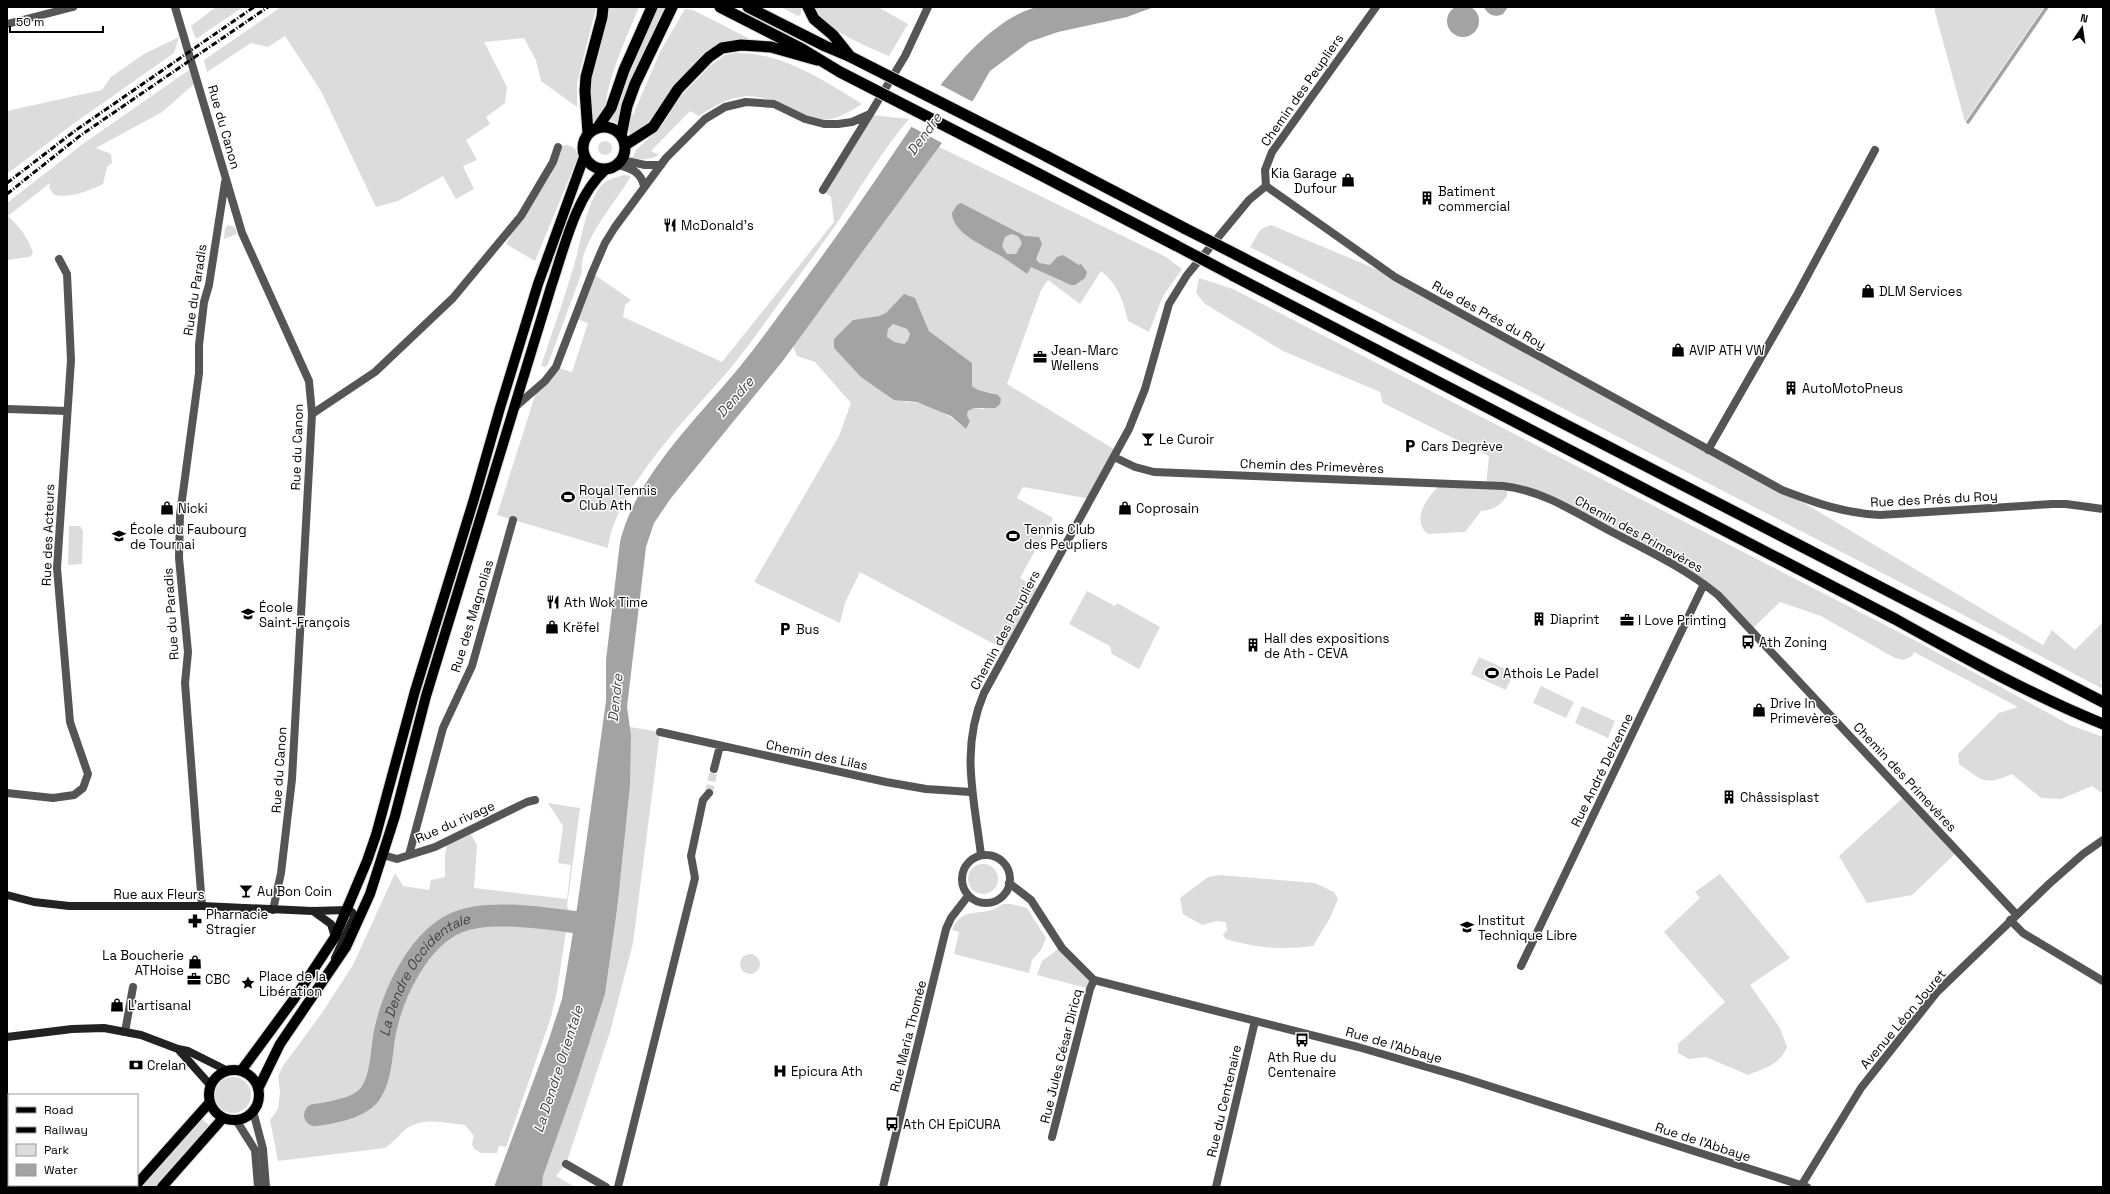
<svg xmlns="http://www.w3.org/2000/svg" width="2110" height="1194" font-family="'Space Grotesk',sans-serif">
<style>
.green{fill:#dcdcdc;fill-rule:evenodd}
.water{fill:#a3a3a3;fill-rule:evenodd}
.pier{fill:#fff}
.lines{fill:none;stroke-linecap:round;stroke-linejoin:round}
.stream{stroke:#a3a3a3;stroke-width:3.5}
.river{stroke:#a3a3a3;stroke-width:22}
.minor-tunnel{stroke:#d9d9d9;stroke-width:8;stroke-dasharray:8 4;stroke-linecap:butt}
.primary-casing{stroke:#dbdbdb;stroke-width:12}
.trunk-casing{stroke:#dbdbdb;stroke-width:13}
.minor{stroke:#555;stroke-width:8}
.tertiary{stroke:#555;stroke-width:8}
.secondary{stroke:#222;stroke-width:8}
.primary{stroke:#000;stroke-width:10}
.trunk{stroke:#000;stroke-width:11}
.rail{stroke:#000;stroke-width:3;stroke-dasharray:6 2 1 2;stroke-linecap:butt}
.trunk-bridge-casing{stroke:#dbdbdb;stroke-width:13;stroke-linecap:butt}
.trunk-bridge{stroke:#000;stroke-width:11}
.labels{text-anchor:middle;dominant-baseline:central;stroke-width:3;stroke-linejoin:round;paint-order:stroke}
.street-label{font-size:13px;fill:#000;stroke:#fff}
.poi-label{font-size:13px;fill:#000;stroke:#fff;text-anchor:start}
.water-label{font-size:14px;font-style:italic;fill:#444;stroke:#fff}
</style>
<rect width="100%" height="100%" fill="#fff"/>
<path class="green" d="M216,7H243L196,39L191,26Z
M281,7H596V8L577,83V107L541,81L536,60L524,38L484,42L507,87L505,103L486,117L490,124L466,140L477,160L463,166L474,189L456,199L443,176L398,201L376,207L321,91L285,36L268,47L251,43L207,72L204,60Z
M608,7H639C629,32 604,85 606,110L593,123C589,107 587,90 591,73C595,51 607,30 608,7Z
M657,7H668L619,124L610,120Z
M781,7H802L801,14L798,16Z
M815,7H878L908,24L889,56C868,47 824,30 815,7Z
M1935,7H2044L1965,122L1935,12Z
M685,9L693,10L752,40L732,42L719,46L654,119L630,137L628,125L630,114L633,115L660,52Z
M179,37L174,53L73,124L7,174V111L102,90L111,77L144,54Z
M737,53C784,53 824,81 862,104C848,113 831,123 814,119C785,111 767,90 735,98C722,101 710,109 699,116L690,111L651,151L659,155C650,160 642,160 632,158L636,150L661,127L680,97L710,66L725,55Z
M189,70L194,84L162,112L96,148L111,154L112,163L107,167L103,184C86,192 72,198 54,195L49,188L50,183L8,216C19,226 29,239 33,253L30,257L7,260V203L84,143Z
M871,115L909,119C881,152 859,190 835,226C818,250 800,275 782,299C765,323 748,347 729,370C692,413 614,490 608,548L497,515L538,386L556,367L572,372L588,323L574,318L592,273L631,300L625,305L623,317L722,362L834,222L831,197L823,190Z
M598 148a7 7 0 1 1 14 0a7 7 0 1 1-14 0Z
M566,145C574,146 577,149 578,157L535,261L506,244L558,147Z
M939,147L1166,257L1182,269L1163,296L1149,332L1128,321C1123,300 1118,285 1101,271L1080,304L1048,280L1041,290L1007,384L1117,451L1091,499L1023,487L1017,498L1053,518L1020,578L1040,590L1007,651L860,572L845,603L840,623L754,582L839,436L851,403L815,362L797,356L793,346ZM915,298L929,331L972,363V386L978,390L993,393L984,409L974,408L968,411L967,416L970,421L966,429C950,415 928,401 906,402L853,320L880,316Z
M624,175L631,176C618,199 577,246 582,272L548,364L545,367L541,366C553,329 567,292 577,254C583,232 586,206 600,187C606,179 615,178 624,175Z
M228,225L235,227L237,234L224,239L225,228Z
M1271,225L1395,277L1782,490L2043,645L2052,630L2075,650L2103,622V678L2100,682L2103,685V689L1952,609L1250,247L1261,229Z
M1199,278L1233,289L1916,641L2070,725L2103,737V794L2092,786L2061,799L2041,798L2012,774C1984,786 1983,781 1959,764L1958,754L1999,713L2018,707L1914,652L1912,656L1904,660L1895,658L1821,616L1780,602L1752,629L1718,595L1555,501L1507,490V496C1500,506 1493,510 1481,511L1465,532L1428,534C1410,519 1428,496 1441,484L1486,486L1489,456L1383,403L1380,392L1283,351L1205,304L1196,293Z
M893,324L907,329L910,334L908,340L903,344L893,342L887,337L888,329Z
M69,526H80L83,531L82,564L68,565Z
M1087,591L1115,606L1117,603L1160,627L1139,669L1112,654L1110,646L1069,624Z
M1479,657L1514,673L1506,690L1471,674Z
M1541,686L1574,702L1566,718L1533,703Z
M1582,706L1615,721L1608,738L1575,723Z
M630,727L660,732L633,943L610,1032L566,1164L556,1176L575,1187H542L543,1176L577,1081L605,994L617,910L631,735Z
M1906,795L1958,851L1912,895L1867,903L1839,856Z
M548,803L580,808L567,906L569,910L557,991L551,1017L506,1147L499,1146L497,1153H481L474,1149L472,1144L474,1136L465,1125C446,1123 426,1117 409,1127C401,1132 394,1142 385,1148L278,1161L270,1120L278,1109L280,1092L278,1076L283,1066L322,1013L353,965L395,873L403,886L429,890L431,880L445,877V855L447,842L469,831L477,845L474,888L567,899L571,865L558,863L563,826Z
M968 879a15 15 0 1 1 30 0a15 15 0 1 1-30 0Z
M1720,874L1790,958L1750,985L1780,1028L1787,1047C1779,1065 1766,1068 1748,1075L1706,1057L1689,1059L1678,1053V1044L1725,1002L1664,932L1700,898L1695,892Z
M1220,875L1315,883L1334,892L1338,899L1330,918L1313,946C1281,950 1257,948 1226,939L1223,935L1227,930L1226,922L1217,921L1202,925L1183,914L1180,898L1208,877Z
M1003,904H1011L1027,908L1046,938L1041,950L1032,960L1029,973L954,954L959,932L952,930C960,911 971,914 988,911C993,910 998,907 1003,904Z
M1061,947L1094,980L1090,989L1037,975L1042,961Z
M740 964a10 10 0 1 1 20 0a10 10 0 1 1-20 0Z
M215 1095a18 18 0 1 1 36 0a18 18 0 1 1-36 0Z
M201,1118L210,1126L157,1187H139Z
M7,1133L9,1134V1179L7,1178Z
M20,1185H75L73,1187H23Z"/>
<path class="water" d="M1447 21a16 16 0 1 1 32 0a16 16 0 1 1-32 0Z
M1038,7H1154L1127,17L1058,32L1029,42L990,71L974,99L939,147L782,362L671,498L654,523L646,547L627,707L631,735L630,785L617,910L605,994L577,1081L543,1176L542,1187H494L549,1039L562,999L577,908L606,701V660L620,542C636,475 700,416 742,364C764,337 783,309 804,281C834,240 863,199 891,157C908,133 924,106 942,83C964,56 1002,14 1038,7Z
M1484,7H1508L1503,14C1495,18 1488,15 1484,7Z
M961,203L1025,236L1039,237L1042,244L1036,259L1039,263L1050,265L1057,257L1063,255L1079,265L1081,264L1087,272L1085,278L1075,285H1071L1031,267L1027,274C1020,269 1012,263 1004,258C989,248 952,234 952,213L957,205ZM1011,234L1018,236L1022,243L1016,254H1007L1002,246L1005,237Z
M904,294L915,298L929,331L972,363V386L978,390L998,395L1001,399L1000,404L995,408H974L968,411L967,416L970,421L966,429L951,416L917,402L894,400L861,377L834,348V339L853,320L879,316L886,313ZM893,324L907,329L910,334L908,340L904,344L894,342L887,337L888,329Z"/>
<path class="pier" d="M939,84L973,102L944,144L910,126Z"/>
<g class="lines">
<path class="stream" d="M1968,122L2047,7"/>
<path class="river" id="s1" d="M315,1115C331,1113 360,1108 370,1094C382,1077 381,1052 385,1032C393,993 419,938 458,922C491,908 554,920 590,924"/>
<path class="minor-tunnel" d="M709,793L714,769"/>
<g class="primary-casing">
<path id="primary" d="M209 1095a25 25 0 1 1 50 0a25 25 0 1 1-50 0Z
M241,1071L294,999L335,937L367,861L376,835L415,691L474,499L500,408L538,284L584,157
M258,1089L280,1044L346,947L370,894L395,816L426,696L551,287C564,249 575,197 605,170
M137,1184L210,1102
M162,1187L223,1118"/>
</g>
<g class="trunk-casing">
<path id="trunk" d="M720,7L802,49L840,72
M748,7L825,46L851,57
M808,7L814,19L833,35L849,55
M583 148a21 21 0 1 1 42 0a21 21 0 1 1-42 0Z
M598,127L611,108L624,70L652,7
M588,133L585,91L586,77L602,17L603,7
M621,136L627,106L635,84L672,7
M625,145L653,127L678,89L709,57L722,48L741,45L771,47L817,60
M1046,156L1186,229
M1037,173L1177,246
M1241,257L2103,702
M1232,275L1895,619C1963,657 2031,695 2103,724"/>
</g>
<path class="minor" d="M175,7L242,233L309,381L312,414L292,779L281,873L273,910
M7,24L73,7
M622,160L645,165H661
M618,165C631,168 641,172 644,186
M1266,186L1395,277L1782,490C1816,503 1843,513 1880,515L2052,504H2066L2103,509
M823,190L870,114
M514,408L545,381L556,367L592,273L605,243L615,227L666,158L705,119L725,107L746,102L774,104L805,119L824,124H838L852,122L870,114L905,56L928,7
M7,409L67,411
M312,414L375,372L453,298L521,216L553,162L558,147
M1708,450L1798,293L1875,150
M1114,457L1135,467L1154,472L1503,486C1542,490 1576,513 1610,531C1647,550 1685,568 1718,595L2016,914
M660,732L886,782L926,789L971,792
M714,769L720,746
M7,793L53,798L74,795L83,788L88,774L70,722L57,568L71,360L67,274L59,259
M383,855L397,859L435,847L527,802L535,800
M409,855L443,728L472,666L513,520
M202,906L185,683L188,652L179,558L180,515L199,373V345L204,302L209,285L225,182
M2010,920L2023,933L2103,981
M1521,966L1704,584
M125,1032L133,987
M1052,1137L1090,989L1094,980
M566,1164L606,1187
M618,1187L695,878L691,856L703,800L709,793
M1216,1187L1255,1021"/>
<path class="tertiary" d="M981,855C974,797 960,749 984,693L1129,429L1145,389L1169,304L1187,275L1249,200L1266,186L1265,170L1272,152L1376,7
M962 879a24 24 0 1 1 48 0a24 24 0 1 1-48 0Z
M1009,883L1031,900L1062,948L1094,980L1358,1047L1461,1077L1807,1187
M253,1111L263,1149L266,1187
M236,1120L255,1150L258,1187
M1801,1186L1861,1088L1937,992L2049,884L2083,854L2103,840
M883,1187L946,929L951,918L968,896"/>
<path class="secondary" d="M7,895L34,902L69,906H202L312,911L348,910L352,912L354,917L335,958
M313,911L331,924L335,937
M7,1037L72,1029L104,1028L141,1035L178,1049L188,1051L228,1071
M178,1049L211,1086"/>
<use href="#primary" class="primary"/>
<use href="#trunk" class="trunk"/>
<path class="rail" d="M7,183L76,130L254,7
M7,194L81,135L268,7"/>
<g class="trunk-bridge-casing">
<path id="trunk-bridge" d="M851,57L1046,156
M840,72L1037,173
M1186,229L1241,257
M1177,246L1232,275"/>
</g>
<use href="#trunk-bridge" class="trunk-bridge"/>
</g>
<defs>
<g id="shop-bare" transform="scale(1.08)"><path d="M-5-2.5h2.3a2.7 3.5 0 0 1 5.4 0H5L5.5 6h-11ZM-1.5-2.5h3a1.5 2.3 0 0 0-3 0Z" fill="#000" stroke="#fff" stroke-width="2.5" paint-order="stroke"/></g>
<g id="building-bare" transform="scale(1.08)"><path d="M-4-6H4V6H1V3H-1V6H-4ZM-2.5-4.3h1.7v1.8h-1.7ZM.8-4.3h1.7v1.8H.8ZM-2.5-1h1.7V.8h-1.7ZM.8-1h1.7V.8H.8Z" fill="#000" stroke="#fff" stroke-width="2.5" paint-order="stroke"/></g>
<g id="restaurant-bare" transform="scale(1.08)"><path d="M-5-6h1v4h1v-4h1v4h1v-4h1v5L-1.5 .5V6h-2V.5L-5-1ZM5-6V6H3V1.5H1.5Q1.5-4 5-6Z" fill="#000" stroke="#fff" stroke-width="2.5" paint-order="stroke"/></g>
<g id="office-bare" transform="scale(1.08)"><path d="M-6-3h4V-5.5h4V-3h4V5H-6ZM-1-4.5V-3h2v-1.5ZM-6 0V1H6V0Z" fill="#000" stroke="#fff" stroke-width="2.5" paint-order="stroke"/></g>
<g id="bar-bare" transform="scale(1.08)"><path d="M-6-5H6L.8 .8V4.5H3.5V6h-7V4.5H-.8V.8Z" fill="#000" stroke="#fff" stroke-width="2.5" paint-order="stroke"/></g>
<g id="parking-bare" transform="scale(1.08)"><path d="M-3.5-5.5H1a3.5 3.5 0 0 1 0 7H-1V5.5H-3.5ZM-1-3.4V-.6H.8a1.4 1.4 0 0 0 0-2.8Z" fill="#000" stroke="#fff" stroke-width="2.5" paint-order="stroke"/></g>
<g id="stadium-bare" transform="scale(1.08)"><path d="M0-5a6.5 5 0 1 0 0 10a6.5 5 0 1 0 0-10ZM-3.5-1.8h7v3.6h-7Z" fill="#000" stroke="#fff" stroke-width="2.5" paint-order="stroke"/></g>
<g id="school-bare" transform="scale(1.08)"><path d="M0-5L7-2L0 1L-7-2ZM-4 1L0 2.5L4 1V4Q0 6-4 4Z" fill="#000" stroke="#fff" stroke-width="2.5" paint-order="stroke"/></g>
<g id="bus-bare" transform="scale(1.08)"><path d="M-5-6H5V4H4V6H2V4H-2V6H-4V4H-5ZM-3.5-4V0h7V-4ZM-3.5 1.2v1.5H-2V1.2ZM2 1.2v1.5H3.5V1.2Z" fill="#000" stroke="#fff" stroke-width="2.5" paint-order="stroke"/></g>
<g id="pharmacy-bare" transform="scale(1.08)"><path d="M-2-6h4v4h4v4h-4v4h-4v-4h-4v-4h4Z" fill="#000" stroke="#fff" stroke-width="2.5" paint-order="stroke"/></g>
<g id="sight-bare" transform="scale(1.08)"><path d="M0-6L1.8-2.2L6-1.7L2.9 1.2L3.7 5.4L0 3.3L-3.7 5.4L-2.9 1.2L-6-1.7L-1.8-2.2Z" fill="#000" stroke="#fff" stroke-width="2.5" paint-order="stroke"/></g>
<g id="bank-bare" transform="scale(1.08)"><path d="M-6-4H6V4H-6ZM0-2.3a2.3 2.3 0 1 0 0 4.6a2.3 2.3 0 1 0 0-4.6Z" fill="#000" stroke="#fff" stroke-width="2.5" paint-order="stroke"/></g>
<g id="hospital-bare" transform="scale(1.08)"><path d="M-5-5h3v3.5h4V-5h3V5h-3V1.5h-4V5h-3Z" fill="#000" stroke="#fff" stroke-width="2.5" paint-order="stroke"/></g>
</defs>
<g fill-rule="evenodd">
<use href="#shop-bare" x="1348" y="180"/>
<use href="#building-bare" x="1427" y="198"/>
<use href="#restaurant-bare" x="670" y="225"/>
<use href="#shop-bare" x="1868" y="291"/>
<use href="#shop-bare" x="1678" y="350"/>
<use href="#office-bare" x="1040" y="357"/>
<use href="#building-bare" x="1791" y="388"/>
<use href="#bar-bare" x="1148" y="439"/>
<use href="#parking-bare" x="1410" y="446"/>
<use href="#stadium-bare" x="568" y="497"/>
<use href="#shop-bare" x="167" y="508"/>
<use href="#shop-bare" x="1125" y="508"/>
<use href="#school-bare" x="119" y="536"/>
<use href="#stadium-bare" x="1013" y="536"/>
<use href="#restaurant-bare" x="553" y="602"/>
<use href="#school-bare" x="248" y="614"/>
<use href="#building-bare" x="1539" y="619"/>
<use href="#office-bare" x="1627" y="620"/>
<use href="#shop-bare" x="552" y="627"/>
<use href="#parking-bare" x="785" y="629"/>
<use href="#bus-bare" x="1748" y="642"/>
<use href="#building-bare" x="1253" y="645"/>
<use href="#stadium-bare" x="1492" y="673"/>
<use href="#shop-bare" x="1759" y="710"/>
<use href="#building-bare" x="1729" y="797"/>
<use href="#bar-bare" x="246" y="891"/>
<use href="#pharmacy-bare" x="195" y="921"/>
<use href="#school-bare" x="1467" y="927"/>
<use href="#shop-bare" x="195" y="962"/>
<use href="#office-bare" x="194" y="979"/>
<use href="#sight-bare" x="248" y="983"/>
<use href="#shop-bare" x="117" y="1005"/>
<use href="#bus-bare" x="1302" y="1040"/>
<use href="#bank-bare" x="136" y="1065"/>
<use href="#hospital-bare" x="780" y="1071"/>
<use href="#bus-bare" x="892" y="1124"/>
</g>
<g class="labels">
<g class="street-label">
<text transform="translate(1302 90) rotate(-55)">Chemin des Peupliers</text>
<text transform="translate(224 127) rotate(74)">Rue du Canon</text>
<text transform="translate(195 290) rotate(-81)">Rue du Paradis</text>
<text transform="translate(1489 315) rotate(29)">Rue des Prés du Roy</text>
<text transform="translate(297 447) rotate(-88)">Rue du Canon</text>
<text transform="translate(1312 466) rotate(2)">Chemin des Primevères</text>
<text transform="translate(1934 499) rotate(-3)">Rue des Prés du Roy</text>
<text transform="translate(1639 534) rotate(29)">Chemin des Primevères</text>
<text transform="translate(48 535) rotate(-88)">Rue des Acteurs</text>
<text transform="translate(171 614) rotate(-94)">Rue du Paradis</text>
<text transform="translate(472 616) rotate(-73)">Rue des Magnolias</text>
<text transform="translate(1005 630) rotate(-62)">Chemin des Peupliers</text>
<text transform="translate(817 755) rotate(12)">Chemin des Lilas</text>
<text transform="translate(279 770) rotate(-86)">Rue du Canon</text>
<text transform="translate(1602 770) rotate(-64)">Rue André Delzenne</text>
<text transform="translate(1905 777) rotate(47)">Chemin des Primevères</text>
<text transform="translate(455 822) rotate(-24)">Rue du rivage</text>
<text x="159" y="894">Rue aux Fleurs</text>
<text transform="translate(1903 1019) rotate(-50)">Avenue Léon Jouret</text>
<text transform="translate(908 1036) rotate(-76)">Rue Maria Thomée</text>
<text transform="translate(1394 1045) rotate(16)">Rue de l'Abbaye</text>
<text transform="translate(1061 1056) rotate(-76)">Rue Jules César Diricq</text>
<text transform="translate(1224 1101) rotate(-77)">Rue du Centenaire</text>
<text transform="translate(1703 1142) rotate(18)">Rue de l'Abbaye</text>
</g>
<g class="poi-label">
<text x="1337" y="173" text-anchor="end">Kia Garage<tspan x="1337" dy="15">Dufour</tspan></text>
<text x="1438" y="191">Batiment<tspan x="1438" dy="15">commercial</tspan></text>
<text x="681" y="225">McDonald's</text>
<text x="1879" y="291">DLM Services</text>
<text x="1051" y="350">Jean-Marc<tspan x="1051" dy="15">Wellens</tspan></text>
<text x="1689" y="350">AVIP ATH VW</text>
<text x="1802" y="388">AutoMotoPneus</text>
<text x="1159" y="439">Le Curoir</text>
<text x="1421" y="446">Cars Degrève</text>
<text x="579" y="490">Royal Tennis<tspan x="579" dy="15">Club Ath</tspan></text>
<text x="178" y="508">Nicki</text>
<text x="1136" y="508">Coprosain</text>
<text x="130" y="529">École du Faubourg<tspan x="130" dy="15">de Tournai</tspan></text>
<text x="1024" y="529">Tennis Club<tspan x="1024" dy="15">des Peupliers</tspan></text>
<text x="564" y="602">Ath Wok Time</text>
<text x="259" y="607">École<tspan x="259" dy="15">Saint-François</tspan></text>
<text x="1550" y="619">Diaprint</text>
<text x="1638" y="620">I Love Printing</text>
<text x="563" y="627">Krëfel</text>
<text x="796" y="629">Bus</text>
<text x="1264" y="638">Hall des expositions<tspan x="1264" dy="15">de Ath - CEVA</tspan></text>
<text x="1759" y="642">Ath Zoning</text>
<text x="1503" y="673">Athois Le Padel</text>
<text x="1770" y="703">Drive In<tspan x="1770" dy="15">Primevères</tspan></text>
<text x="1740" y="797">Châssisplast</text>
<text x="257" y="891">Au Bon Coin</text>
<text x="206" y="914">Pharnacie<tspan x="206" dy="15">Stragier</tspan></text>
<text x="1478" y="920">Institut<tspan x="1478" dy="15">Technique Libre</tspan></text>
<text x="184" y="955" text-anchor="end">La Boucherie<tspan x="184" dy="15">ATHoise</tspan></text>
<text x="259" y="976">Place de la<tspan x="259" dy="15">Libération</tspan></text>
<text x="205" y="979">CBC</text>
<text x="128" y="1005">L'artisanal</text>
<text x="1302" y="1057" text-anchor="middle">Ath Rue du<tspan x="1302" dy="15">Centenaire</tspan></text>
<text x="147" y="1065">Crelan</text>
<text x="791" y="1071">Epicura Ath</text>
<text x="903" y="1124">Ath CH EpiCURA</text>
</g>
<g class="water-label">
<text transform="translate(924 134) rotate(-54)">Dendre</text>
<text transform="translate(735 397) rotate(-49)">Dendre</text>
<text transform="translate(615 698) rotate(-84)">Dendre</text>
<text stroke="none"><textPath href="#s1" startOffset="197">La Dendre Occidentale</textPath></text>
<text transform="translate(558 1069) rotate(-72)">La Dendre Orientale</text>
</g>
</g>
<rect width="2110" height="1194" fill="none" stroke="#000000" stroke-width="16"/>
<rect x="8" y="1094" width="130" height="92" fill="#ffffff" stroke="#999999"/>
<rect x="16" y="1107" width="20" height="6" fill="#000000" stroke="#999999"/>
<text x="44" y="1114" font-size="12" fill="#000000">Road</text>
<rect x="16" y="1127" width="20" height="6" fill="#000000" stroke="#999999"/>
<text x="44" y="1134" font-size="12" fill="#000000">Railway</text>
<rect x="16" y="1144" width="20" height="12" fill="#dcdcdc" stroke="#999999"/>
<text x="44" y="1154" font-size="12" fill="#000000">Park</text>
<rect x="16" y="1164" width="20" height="12" fill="#a3a3a3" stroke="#999999"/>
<text x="44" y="1174" font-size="12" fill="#000000">Water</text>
<g transform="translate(2082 28) rotate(13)" stroke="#ffffff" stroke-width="3" paint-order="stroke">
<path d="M0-3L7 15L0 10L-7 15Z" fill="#000000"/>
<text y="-6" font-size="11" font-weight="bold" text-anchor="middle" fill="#000000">N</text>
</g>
<path d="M10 26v6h93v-6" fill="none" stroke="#000000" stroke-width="2"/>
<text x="16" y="26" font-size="12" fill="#000000" stroke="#ffffff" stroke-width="3" paint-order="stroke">50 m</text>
</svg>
